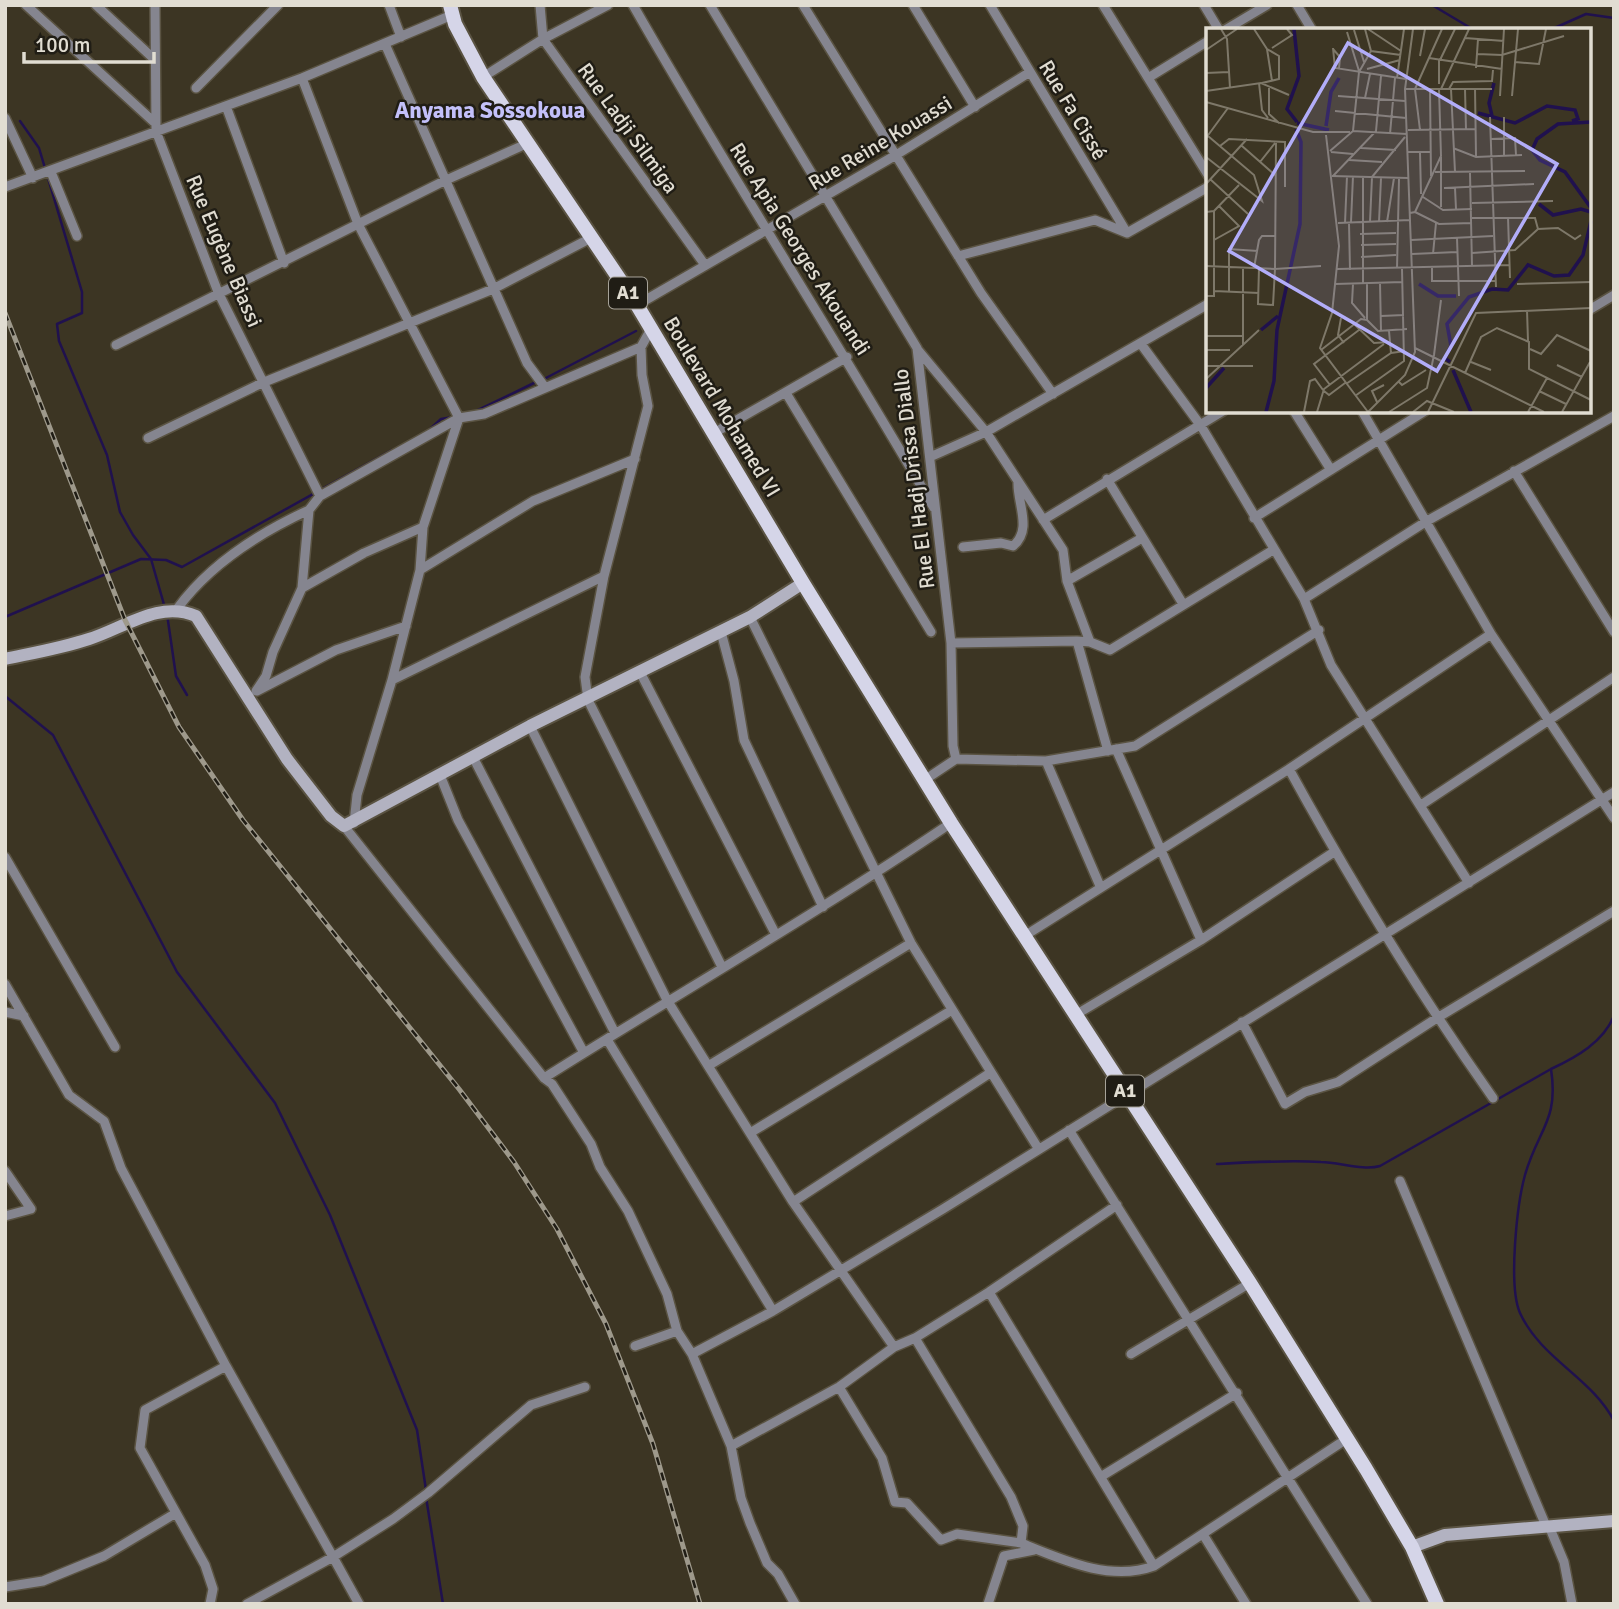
<svg xmlns="http://www.w3.org/2000/svg" width="1619" height="1609" font-family="Signika,sans-serif">
<style>
.lines{fill:none;stroke-linecap:round;stroke-linejoin:round}
.stream{stroke:#20114e;stroke-width:2.5}
.street-casing{stroke:#5a5342;stroke-width:12}
.secondary-casing{stroke:#5a5342;stroke-width:16}
.primary-casing{stroke:#5a5342;stroke-width:18}
.street{stroke:#85858f;stroke-width:9}
.secondary{stroke:#b2b2c1;stroke-width:12}
.primary{stroke:#d5d5e8;stroke-width:14}
.rail-casing{stroke:#9e998b;stroke-width:5}
.rail{stroke:#201d15;stroke-width:2.5;stroke-dasharray:8;stroke-linecap:butt}
.labels{text-anchor:middle;dominant-baseline:central;stroke-width:5;stroke-linejoin:round;paint-order:stroke}
.shield{fill:#201d15;stroke:#a7a399;stroke-width:2}
.shield-label{font-size:19px;font-weight:bold;fill:#e1ddd2}
.street-label{font-size:21px;fill:#e1ddd2;stroke:#201d15}
.neighbourhood-label{font-size:23px;font-weight:bold;fill:#c3c0fa;stroke:#201d15}
.inset-river{fill:none;stroke:#20114e;stroke-width:3.5}
.inset-road{fill:none;stroke:#7e7869;stroke-width:2}
.view{fill:#b2adf9;fill-opacity:0.15;stroke:#b2adf9;stroke-width:3.5}
.inset-edge{fill:none;stroke:#e1ddd2;stroke-width:3.5}
</style>
<rect width="100%" height="100%" fill="#3c3523"/>
<g class="lines">
<path class="stream" d="M1432,5L1474,30
M1550,30L1586,14L1614,18
M20,121L39,148L82,292V313L57,324L59,341L107,455L120,512L133,535L151,559L165,608
M542,380L636,331
M476,411L536,382
M429,430L441,419L453,417
M167,614L176,676L187,695
M5,617L141,559L166,560L182,567L392,450
M5,696L53,735L177,972L275,1103L330,1215L417,1430L426,1490
M1614,1016C1603,1042 1577,1057 1551,1069C1559,1121 1538,1129 1525,1175C1517,1204 1508,1286 1520,1313C1541,1359 1592,1378 1614,1421
M1217,1164C1252,1162 1286,1160 1321,1162C1339,1162 1363,1171 1380,1166L1551,1069
M426,1497L443,1604"/>
<g class="street-casing">
<path id="street" d="M26,5L154,122
M96,5L154,59
M155,5L156,131L218,292L320,496
M389,5L401,37
M540,5L543,39L705,265
M633,5C730,175 836,339 934,508
M710,5L917,348L951,643L953,746L956,759L926,779
M803,5L981,293L1053,394
M913,5L975,107
M990,5L1127,233
M1103,5L1208,175
M1204,5L1219,30
M1297,5L1312,30
M1225,30L1267,5
M385,44L527,363L544,386
M483,77L543,39L608,5
M302,78L358,224L459,418L423,527L420,570L392,680L357,795L354,823
M1148,78L1208,41
M196,88L278,5
M226,106L284,263
M5,118L33,178
M51,172L77,236
M5,187L302,78L452,15
M958,256L1095,220L1127,233L1208,187
M637,305L896,155L1030,72
M1589,310L1614,295
M1141,344L1201,426L1304,599L1331,665L1469,883
M116,345L444,181L526,144
M641,347L642,375L648,406L604,576L585,677L588,700L722,967
M918,350L986,432L1063,550L1067,581L1090,642
M786,393L931,632
M1294,411L1331,470
M1362,411L1491,634L1614,818
M714,433L847,357
M148,438L262,383L493,289L591,238
M930,457L986,432L1208,304
M1514,471L1614,632
M1107,479L1183,604
M1254,518L1425,411
M1043,520L1223,411
M963,547L1001,543L1013,546C1033,530 1017,503 1018,482
M420,570L533,501L635,459
M1067,581L1142,538
M302,588L364,553L423,527
M1304,599L1427,521L1614,416
M177,609C209,565 259,533 309,510
M750,617L911,943L1038,1148
M721,632L734,681L744,740L823,907
M1077,641L1108,751
M951,643L1077,641L1090,642L1110,650L1273,550
M640,672L776,935
M392,680L604,576
M256,691L266,676L273,652L302,588L309,510L320,496L459,418L484,414L641,347L651,329
M257,691L336,650L406,626
M530,726L667,1000L793,1202L894,1347
M1116,749L1201,940
M473,757L615,1033
M956,759L1046,761L1135,746L1319,630
M1046,761L1100,886
M1289,769C1351,882 1419,993 1493,1098
M440,775L458,820L584,1053
M1421,805L1614,677
M344,826L544,1078L552,1084L591,1144L600,1167L628,1211L667,1294L677,1331L692,1354L731,1446L741,1498L750,1523L767,1563L778,1574L795,1604
M5,857L115,1047
M1026,935L1289,769L1491,634
M5,984L69,1095L104,1121L121,1168L226,1366L333,1557L393,1519L428,1493L531,1405L585,1387
M5,1012L24,1016
M1077,1014L1201,940L1334,852
M1242,1022L1285,1104L1305,1092L1338,1082L1437,1018L1614,911
M608,1041L773,1311
M708,1066L911,943
M544,1078C679,993 818,913 951,823
M1069,1130L1367,1604
M750,1133L952,1010
M5,1171L31,1209L5,1216
M1400,1181L1546,1526
M793,1202L990,1073
M989,1292L1154,1566
M915,1338L1011,1497L1023,1526L1021,1543C1063,1560 1110,1582 1154,1566L1345,1440
M635,1346L677,1331
M692,1354L773,1311L943,1209L1614,792
M1131,1354L1250,1283
M839,1387L882,1458L895,1502L907,1503L941,1540L957,1534L1021,1543
M731,1446L839,1387L894,1347L915,1338L989,1292L1117,1205
M1102,1476L1237,1393
M1549,1526L1564,1562L1572,1604
M1204,1536L1246,1604
M5,1587L43,1581L104,1556L176,1513
M210,1604L213,1589L205,1565L140,1448L145,1410L226,1366
M247,1604L333,1557L359,1604
M988,1604L1004,1556L1034,1550"/>
</g>
<g class="secondary-casing">
<path id="secondary" d="M5,659C33,653 62,648 89,639C124,628 159,600 196,616L287,759L331,816L344,826L530,726L750,617L803,583
M1412,1547L1445,1535L1614,1521"/>
</g>
<g class="primary-casing">
<path id="primary" d="M450,5L455,24L483,77L637,305L803,583L951,823L1250,1283L1366,1469L1412,1547L1437,1604"/>
</g>
<use href="#street" class="street"/>
<use href="#secondary" class="secondary"/>
<use href="#primary" class="primary"/>
<g class="rail-casing">
<path id="rail" d="M5,313L125,620L179,727L243,820L459,1089L514,1162L557,1229L606,1324L653,1444L700,1604"/>
</g>
<use href="#rail" class="rail"/>
</g>
<g class="labels">
<g class="shield">
<rect x="609" y="277.5" width="38" height="31" rx="5"/>
<rect x="1106" y="1075.5" width="38" height="31" rx="5"/>
</g>
<g class="shield-label">
<text x="628" y="293">A1</text>
<text x="1125" y="1091">A1</text>
</g>
<g class="street-label">
<text transform="translate(1073 110) rotate(59)">Rue Fa Cissé</text>
<text transform="translate(628 128) rotate(54)">Rue Ladji Silmiga</text>
<text transform="translate(880 143) rotate(-31)">Rue Reine Kouassi</text>
<text transform="translate(800 249) rotate(58)">Rue Apia Georges Akouandi</text>
<text transform="translate(224 251) rotate(67)">Rue Eugène Biassi</text>
<text transform="translate(722 407) rotate(59)">Boulevard Mohamed VI</text>
<text transform="translate(914 479) rotate(-97)">Rue El Hadj Drissa Diallo</text>
</g>
<g class="neighbourhood-label">
<text x="490" y="110">Anyama Sossokoua</text>
</g>
</g>
<g transform="translate(1206 28)">
<rect width="385" height="385" fill="#3c3523"/>
<path class="inset-river" d="M88,1L93,48L81,81L91,94M272,85L309,95L341,78L369,82L372,91L366,93M286,88L283,75L288,55M385,94L352,96L331,111L326,122L334,132L359,144L385,180M91,95L123,102M120,98L125,64L133,50M333,176L347,187L375,181L385,184M213,256L232,268H250M55,302L72,288M244,334L239,330L245,318L241,296L263,269L286,261L302,262L322,237L348,248L363,247L377,227L385,193M247,342L265,384M0,360L18,340M60,384L68,353L71,302L94,196L95,114L90,101"/>
<path class="inset-road" d="M15,1L21,11L24,60M48,1L61,21L73,28V51L56,55M159,1L165,23L195,27M162,1L195,23M148,2L158,34M141,4L153,43M259,10L298,13M66,20L86,7L81,1M127,20L129,40L200,51M61,21L66,53M127,21L134,29L133,41M0,22L31,1M271,26L296,27L358,8M214,28L219,1M223,30L296,41M234,32L249,1M309,34L333,36L340,1M270,40L272,11M161,41L194,32M0,45L23,44M191,50L198,1M53,55L56,82L62,90M233,56V32M63,58V86L73,95M269,60L270,128M200,61H286M224,61L225,148M235,61L263,1M243,61L247,54L286,53L287,42M245,61L249,144M259,61L260,102M0,63L55,55L83,67M132,68L199,73M294,68L298,1M306,68L312,1M159,70L164,46M0,74L107,104H144M129,83L200,90M284,89L290,259M202,102L270,101M214,102L209,61L236,1M147,103L153,44L165,23M184,106L189,50M120,107L133,218L126,285L114,320L162,384M0,110L22,80M285,111L309,110L310,127M70,114L69,241L115,238M14,118L23,111L79,114V159M36,118L69,147M155,120L190,122M247,120L270,129L316,127M124,123L147,103L201,106M125,124L147,126M202,124H225M214,125L215,166M298,128V89M0,129L56,173L48,147L2,108M235,129V179M143,132L176,134M54,134L69,115M229,144L319,143M264,145L266,238M126,148L202,150M127,148L170,103L175,48M157,148V255M4,151L42,186M0,156L41,111M238,160L328,156M249,160L250,181M217,169L237,182L266,181M266,175L347,173M0,184L8,183L33,157M209,184L233,196L266,195M204,185L209,184L235,128L233,61M302,189L304,250M266,190H329L332,201M145,194L147,148M164,194L166,149L199,109M173,194L175,150M181,194L188,150M132,195L204,192M139,195L141,148M143,195L144,242M154,206L190,205M251,210L253,268M8,212L33,198L13,178M205,212L287,208M155,217L190,216M266,225L309,222L332,201L352,200L369,211L375,207M206,226L251,224M227,226L230,195M155,229L190,227M0,238L69,241L67,277L52,276L53,240M37,240V317M48,240L53,212L56,208H70M226,240V253H290M131,241L304,237M191,241L193,151M174,255L175,303M129,256L197,254M147,256L146,275L159,290M161,256V292L172,303L201,301M311,256L385,254M8,263L53,265M23,263V221L52,223M0,268H8V183M321,282L322,313M175,288L198,287M135,290L132,307L138,315M149,297L168,315L183,314M183,303L185,325M0,308H37M209,320L338,384M324,321L335,326L351,307L385,323M0,322H24M115,322L155,291L161,292M228,327L235,272M265,334L285,342M351,337L376,349M0,338H47M259,345L275,309L291,300L323,314V341L385,372M0,351L53,302M193,354L196,357L220,342M140,356L185,325L199,323M124,357L108,336L153,302M118,363L123,367L139,355M333,363L360,376M149,368L198,333L196,241M171,374L166,363L178,357M98,384L104,353L109,351L117,362M111,384L118,361L178,316M162,384L199,347L209,324L199,61L207,1M183,384L221,360L228,327M207,384L221,373L248,384M222,384L270,285L385,280M322,384L341,350M356,384L384,334"/>
<path class="view" d="M142,15L351,136L231,343L23,223Z"/>
<rect width="385" height="385" class="inset-edge"/>
</g>
<rect width="1619" height="1609" fill="none" stroke="#e1ddd2" stroke-width="14"/>
<path d="M24 52v10h130v-10" fill="none" stroke="#e1ddd2" stroke-width="3.5"/>
<text x="35" y="52" font-size="21" fill="#e1ddd2" stroke="#201d15" stroke-width="5" paint-order="stroke">100 m</text>
</svg>
